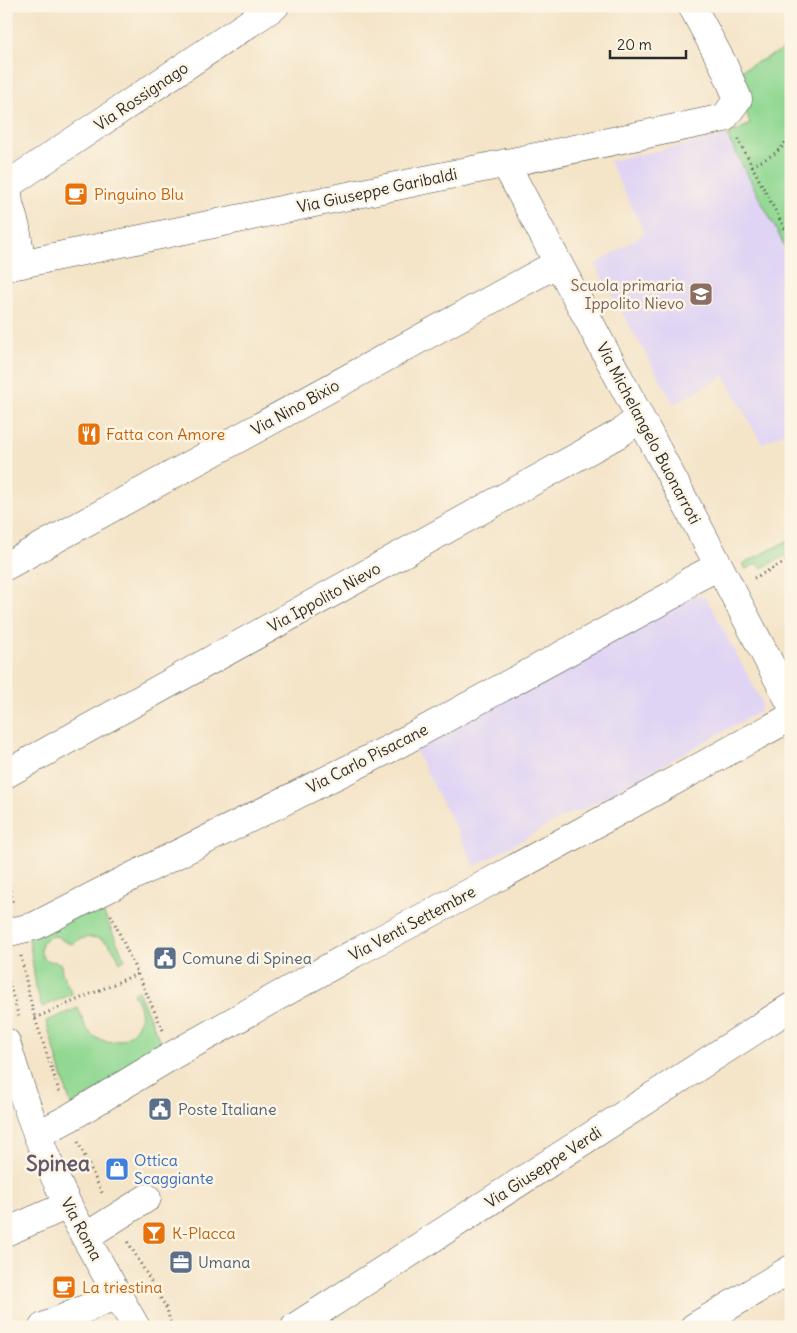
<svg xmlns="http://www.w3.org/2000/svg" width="797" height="1333" font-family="Delius,sans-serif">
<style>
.built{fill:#e0d4f4}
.green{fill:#92d893;stroke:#5e825f}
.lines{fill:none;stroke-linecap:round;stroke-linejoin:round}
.minor-casing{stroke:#494743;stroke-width:29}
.path{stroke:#494743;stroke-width:3;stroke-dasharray:1 4;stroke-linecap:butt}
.minor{stroke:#fff;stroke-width:28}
.labels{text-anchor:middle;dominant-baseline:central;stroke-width:5;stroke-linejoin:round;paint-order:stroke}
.street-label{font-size:16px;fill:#2b2b2b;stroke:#fcf5e5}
.food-label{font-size:16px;fill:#c56008;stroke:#fcf5e5;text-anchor:start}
.education-label{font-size:16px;fill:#785e54;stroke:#fcf5e5;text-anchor:end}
.service-label{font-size:16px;fill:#4e5e75;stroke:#fcf5e5;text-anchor:start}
.shop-label{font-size:16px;fill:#366cbe;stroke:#fcf5e5;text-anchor:start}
.district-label{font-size:21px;font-weight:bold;fill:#61586e;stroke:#fcf5e5}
</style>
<rect width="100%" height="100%" fill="#fcf5e5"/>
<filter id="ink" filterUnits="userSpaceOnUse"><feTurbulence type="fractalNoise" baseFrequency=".02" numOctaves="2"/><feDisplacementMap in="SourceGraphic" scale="10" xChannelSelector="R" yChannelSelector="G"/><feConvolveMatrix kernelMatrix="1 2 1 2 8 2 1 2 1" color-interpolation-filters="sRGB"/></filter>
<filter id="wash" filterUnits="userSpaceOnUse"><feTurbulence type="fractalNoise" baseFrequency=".0096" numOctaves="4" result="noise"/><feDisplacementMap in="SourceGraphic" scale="20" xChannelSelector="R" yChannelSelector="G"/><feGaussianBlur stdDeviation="1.12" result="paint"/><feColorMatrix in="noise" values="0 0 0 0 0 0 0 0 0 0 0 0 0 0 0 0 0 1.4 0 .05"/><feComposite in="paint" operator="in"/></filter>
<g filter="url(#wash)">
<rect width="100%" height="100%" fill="#f4e4c8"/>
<path class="built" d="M727,136L791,258V429L762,444L724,376L674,404L595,265L645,233L609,161Z
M695,595L707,599L762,702L760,711L576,813L574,811L475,866L415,749Z"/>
<path class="green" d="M791,46V258L727,136L750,124L735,73Z
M791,539V553L761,568L758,563L746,569L743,564Z
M101,907L125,960L120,962C118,958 116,952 112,948C102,935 85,934 72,944C70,943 67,943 64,941C60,939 59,936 54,936C43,936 37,949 43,957C48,963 55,960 61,964L62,973L72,994L42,1007L36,987L29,938Z
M138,991L164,1050L71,1106L46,1021L78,1008C81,1014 83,1023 87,1029C101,1050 134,1043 140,1019C142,1010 137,1001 133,993Z"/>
</g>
<g filter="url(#ink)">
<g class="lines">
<g class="minor-casing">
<path id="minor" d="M505,163L719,566L791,704
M6,186L275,6
M7,186L9,203L16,228L22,264
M6,267L724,118L738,99L723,64L692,6
M6,566L558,263
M6,774L620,433L640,418
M6,933L35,926L101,892L391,748L676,593L690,581L719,566
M6,1042C23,1098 42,1154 69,1207C90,1247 113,1287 136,1327
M37,1135L69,1118L173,1055L353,954L473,891L791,717
M6,1232L68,1205
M85,1237L147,1198
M43,1327L117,1295
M295,1327L791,1007
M694,1327L791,1269"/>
</g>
<path class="path" d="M738,139L791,241
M752,166C771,156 789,149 791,125
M754,578L791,559
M6,866L13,905
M111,915L163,1030
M21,956L29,995L35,1018L60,1094
M6,972L19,1018
M35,1018L137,974
M78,1142L103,1195
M128,1242L167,1309L170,1321L173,1327"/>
<use href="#minor" class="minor"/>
</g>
</g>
<defs>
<g id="cafe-square" transform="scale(1.25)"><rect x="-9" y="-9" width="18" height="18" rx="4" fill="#e8710a" stroke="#fcf5e5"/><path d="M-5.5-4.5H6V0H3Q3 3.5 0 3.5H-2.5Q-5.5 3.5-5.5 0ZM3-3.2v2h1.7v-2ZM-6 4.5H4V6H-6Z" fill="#fff"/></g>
<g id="school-square" transform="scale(1.25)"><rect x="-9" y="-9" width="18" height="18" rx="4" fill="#8d6e63" stroke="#fcf5e5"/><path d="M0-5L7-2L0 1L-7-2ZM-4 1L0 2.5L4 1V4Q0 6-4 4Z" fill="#fff"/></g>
<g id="restaurant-square" transform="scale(1.25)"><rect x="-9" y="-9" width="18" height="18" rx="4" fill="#e8710a" stroke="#fcf5e5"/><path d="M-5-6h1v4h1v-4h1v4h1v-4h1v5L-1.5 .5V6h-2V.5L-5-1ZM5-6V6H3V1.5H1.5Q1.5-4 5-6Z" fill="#fff"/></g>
<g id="civic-square" transform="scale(1.25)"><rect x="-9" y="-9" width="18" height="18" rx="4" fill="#5c6f8a" stroke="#fcf5e5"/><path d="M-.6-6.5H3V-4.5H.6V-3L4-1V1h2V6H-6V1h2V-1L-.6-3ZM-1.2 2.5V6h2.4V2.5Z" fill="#fff"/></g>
<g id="shop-square" transform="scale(1.25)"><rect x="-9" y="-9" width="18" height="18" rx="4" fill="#3f7fe0" stroke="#fcf5e5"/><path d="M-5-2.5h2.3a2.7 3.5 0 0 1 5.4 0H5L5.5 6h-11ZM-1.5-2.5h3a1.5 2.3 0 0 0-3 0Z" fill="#fff"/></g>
<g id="bar-square" transform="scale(1.25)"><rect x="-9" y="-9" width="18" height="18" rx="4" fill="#e8710a" stroke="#fcf5e5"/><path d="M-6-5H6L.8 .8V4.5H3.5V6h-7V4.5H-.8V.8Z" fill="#fff"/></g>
<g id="office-square" transform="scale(1.25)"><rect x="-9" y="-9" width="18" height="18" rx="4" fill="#5c6f8a" stroke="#fcf5e5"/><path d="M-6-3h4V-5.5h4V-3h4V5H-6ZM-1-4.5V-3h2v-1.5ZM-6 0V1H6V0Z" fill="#fff"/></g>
</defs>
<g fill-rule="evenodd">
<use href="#cafe-square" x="76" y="194"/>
<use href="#school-square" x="701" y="294"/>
<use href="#restaurant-square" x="89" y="434"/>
<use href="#civic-square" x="165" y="958"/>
<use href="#civic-square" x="160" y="1109"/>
<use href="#shop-square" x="117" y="1169"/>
<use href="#bar-square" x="154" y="1233"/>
<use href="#office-square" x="181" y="1262"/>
<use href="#cafe-square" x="64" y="1287"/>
</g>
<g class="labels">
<g class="street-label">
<text transform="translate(141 96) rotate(-34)">Via Rossignago</text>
<text transform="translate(377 190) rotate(-12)">Via Giuseppe Garibaldi</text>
<text transform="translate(295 407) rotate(-29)">Via Nino Bixio</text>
<text transform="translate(649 433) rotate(62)">Via Michelangelo Buonarroti</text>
<text transform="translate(324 597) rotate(-29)">Via Ippolito Nievo</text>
<text transform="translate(367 758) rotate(-27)">Via Carlo Pisacane</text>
<text transform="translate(412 923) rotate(-28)">Via Venti Settembre</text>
<text transform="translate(543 1167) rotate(-33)">Via Giuseppe Verdi</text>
<text transform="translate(82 1229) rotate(62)">Via Roma</text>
</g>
<g class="food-label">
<text x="94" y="194">Pinguino Blu</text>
<text x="106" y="434">Fatta con Amore</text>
<text x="172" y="1233">K-Placca</text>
<text x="82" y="1287">La triestina</text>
</g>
<g class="education-label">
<text x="684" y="285">Scuola primaria<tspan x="684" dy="18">Ippolito Nievo</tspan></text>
</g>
<g class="service-label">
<text x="182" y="958">Comune di Spinea</text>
<text x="178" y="1109">Poste Italiane</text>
<text x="198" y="1262">Umana</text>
</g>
<g class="shop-label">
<text x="134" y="1160">Ottica<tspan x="134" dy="18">Scaggiante</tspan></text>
</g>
<g class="district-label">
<text x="58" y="1163">Spinea</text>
</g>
</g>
<rect width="797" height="1333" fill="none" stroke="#fcf5e5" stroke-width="25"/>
<path d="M610 50v8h76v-8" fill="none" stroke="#2b2b2b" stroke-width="2.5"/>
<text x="617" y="50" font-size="15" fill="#2b2b2b" stroke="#fcf5e5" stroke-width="4" paint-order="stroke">20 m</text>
</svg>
